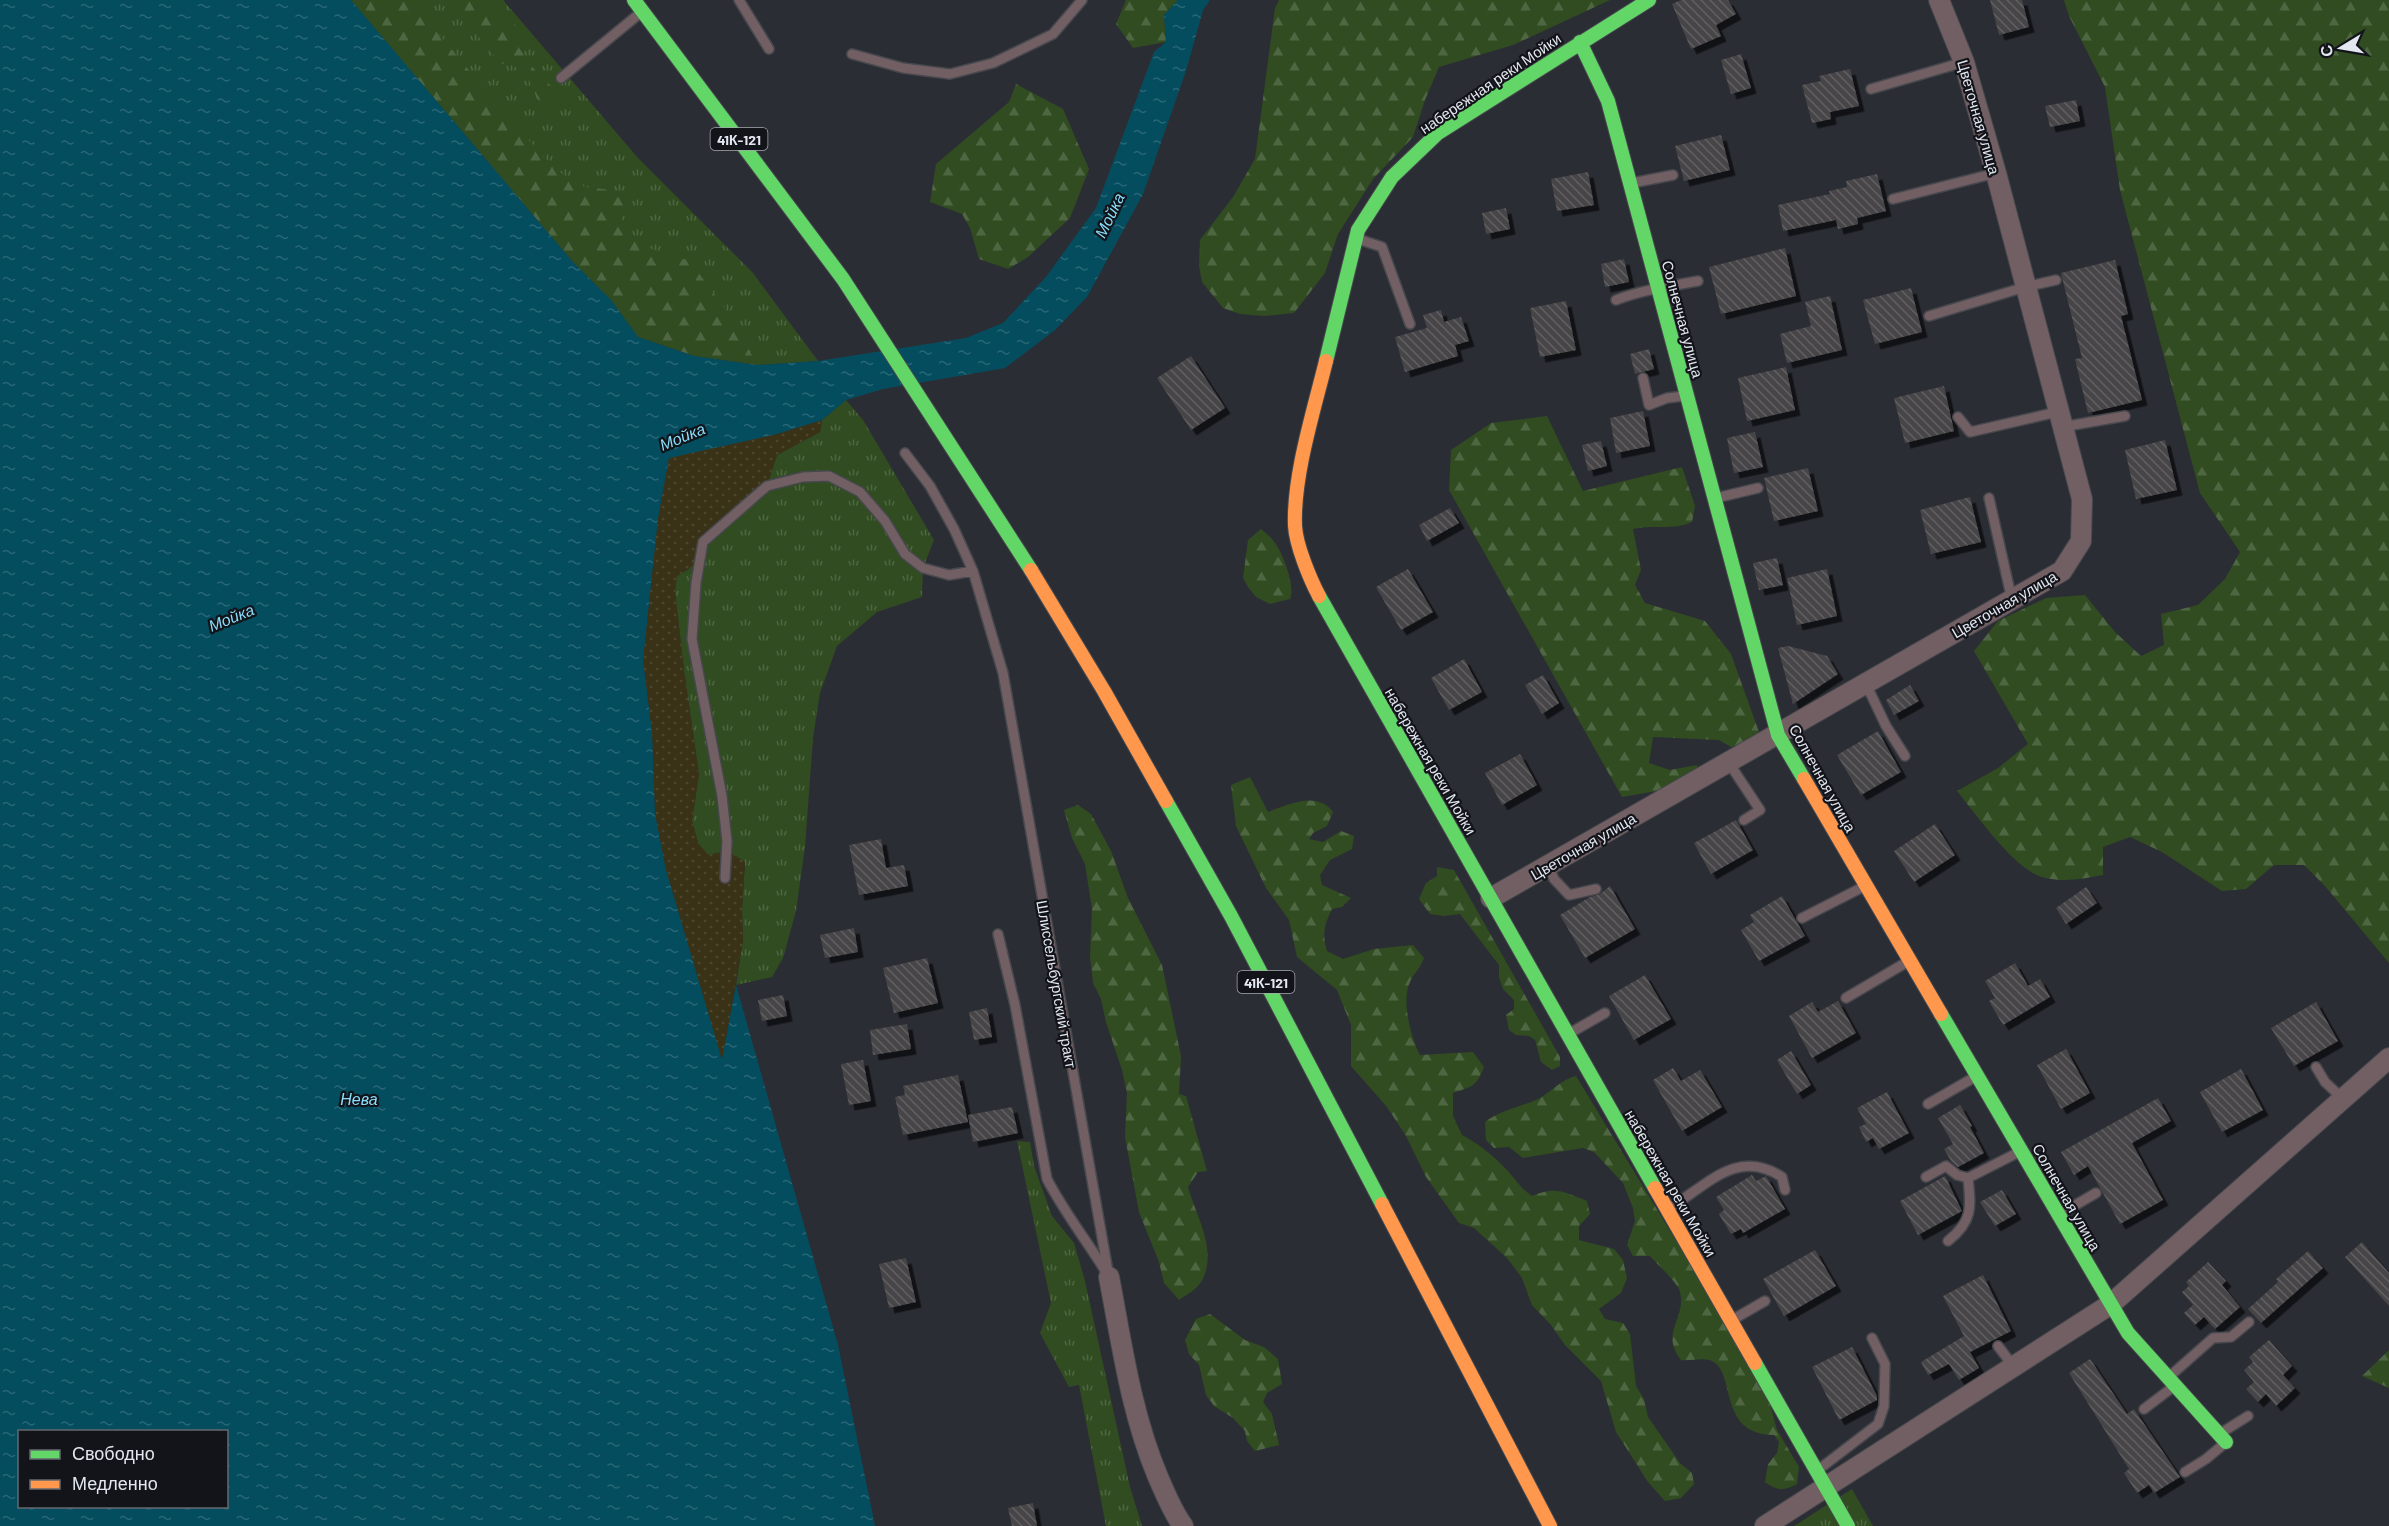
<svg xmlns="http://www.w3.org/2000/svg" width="2389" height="1526" font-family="Barlow,sans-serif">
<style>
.grass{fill:url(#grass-tufts)}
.forest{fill:url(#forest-firs)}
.sand{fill:url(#sand-dots)}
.water{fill:url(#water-ripples);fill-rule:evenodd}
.building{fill:url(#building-back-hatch);filter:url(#shadow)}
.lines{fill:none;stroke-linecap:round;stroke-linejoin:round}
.lane-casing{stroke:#46484d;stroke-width:12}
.street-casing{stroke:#46484d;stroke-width:22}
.fast-casing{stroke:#46484d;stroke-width:16}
.slow-casing{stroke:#46484d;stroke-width:16}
.lane{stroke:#725f63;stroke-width:9}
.street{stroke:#725f63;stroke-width:20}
.fast{stroke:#63d668;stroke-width:14}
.slow{stroke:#ff974d;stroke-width:14}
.labels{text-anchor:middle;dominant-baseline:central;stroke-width:4.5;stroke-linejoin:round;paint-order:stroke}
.shield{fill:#12141a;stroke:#a4a8af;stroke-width:1.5}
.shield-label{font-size:14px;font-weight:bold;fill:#e3e7ef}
.street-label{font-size:15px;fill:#e3e7ef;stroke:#12141a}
.water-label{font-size:16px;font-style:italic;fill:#88defa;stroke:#12141a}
</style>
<defs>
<pattern id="grass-tufts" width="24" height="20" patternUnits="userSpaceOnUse" patternTransform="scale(1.5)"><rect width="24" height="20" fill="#304c20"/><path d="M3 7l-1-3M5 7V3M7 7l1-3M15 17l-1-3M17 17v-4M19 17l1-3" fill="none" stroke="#4e6641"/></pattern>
<pattern id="forest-firs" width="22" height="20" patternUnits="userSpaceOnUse" patternTransform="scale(1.5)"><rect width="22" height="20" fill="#304c20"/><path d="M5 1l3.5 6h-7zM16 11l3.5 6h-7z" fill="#4e6641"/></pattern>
<pattern id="sand-dots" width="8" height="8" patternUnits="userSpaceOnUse" patternTransform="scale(1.5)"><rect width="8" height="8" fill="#393217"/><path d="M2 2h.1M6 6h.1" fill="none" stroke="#4c462e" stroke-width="1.8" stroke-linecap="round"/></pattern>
<pattern id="water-ripples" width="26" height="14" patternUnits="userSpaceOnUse" patternTransform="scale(1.5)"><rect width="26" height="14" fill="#044d5f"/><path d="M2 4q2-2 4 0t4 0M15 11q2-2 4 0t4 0" fill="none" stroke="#286776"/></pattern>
<pattern id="building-back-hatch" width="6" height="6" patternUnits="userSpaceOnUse" patternTransform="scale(1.5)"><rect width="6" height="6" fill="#464546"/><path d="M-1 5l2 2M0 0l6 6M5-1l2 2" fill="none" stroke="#616061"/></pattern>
<filter id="shadow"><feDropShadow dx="5.5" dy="5.5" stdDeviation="0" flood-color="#0009"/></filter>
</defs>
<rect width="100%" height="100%" fill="#2b2d34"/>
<path class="grass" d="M351,0H503L638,158L753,273L818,361L757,365L638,337L611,300L572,261Z
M846,400L863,420L934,540L923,568L922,597L877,612L837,646L820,693L813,738L805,847L796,911L783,958L772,977L736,985L743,941L742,910L745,862L728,851L708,855L698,843L692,821L699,774L684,671L675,591L677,576L689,569L703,542L767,486L777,455L820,432L822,420Z
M1017,1141L1030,1142L1034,1166L1052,1216L1074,1243L1085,1281L1130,1487L1142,1526H1106L1079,1385L1069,1387L1040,1333L1051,1303Z
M1852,1489L1873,1526H1794Z"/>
<path class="forest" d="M351,0H410L509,118L544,157L571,182L586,187L610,190L626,198L621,217C637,247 658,254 689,260L732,318L757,365L694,356L638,337L611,300L572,261Z
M458,0H476L493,15L505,16L521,30L519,48L540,77L553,87L554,99L546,104L537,99C533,87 527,71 513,66C507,64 505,66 500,62C482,45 468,22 458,0Z
M1126,0H1178L1164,15L1166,42L1133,48L1116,24Z
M1279,0H1610L1513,45L1439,67L1425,100L1413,137L1373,179L1338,234L1325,273L1294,313L1264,316L1240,314L1223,308L1202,282L1199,266L1200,240L1233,197L1255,159L1275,8Z
M2064,0H2389V963L2325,886L2304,865H2274L2246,889L2222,891L2162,852L2130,837L2103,847V875C2082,879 2063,883 2042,877C2014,869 1976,814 1957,791L1998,768L2028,744L1974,651L1998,621L2046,598L2085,595L2115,632L2141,656L2164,645L2161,614L2198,605L2225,579L2240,552L2200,493L2120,190L2105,87L2069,16Z
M1016,84L1063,109L1089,169L1070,218L1028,257L1008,269L979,259L970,228L962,214L930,202L936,164L1009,102Z
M1547,416L1583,491L1682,467L1695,506L1692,522C1672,531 1655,524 1633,529L1641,570L1635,585L1645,603L1705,621L1731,654L1759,732L1749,742L1731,747L1719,740L1653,737L1649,763L1670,770L1697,765V773L1657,791L1622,797L1449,490L1451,450L1491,423Z
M1261,529C1264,532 1269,535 1272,539C1282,550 1296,586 1290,599L1270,604L1256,597L1248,587L1243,578L1248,540Z
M1250,777L1268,812C1290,804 1317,791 1333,812L1327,826L1313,833L1309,839L1323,842L1341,831L1354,836L1352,849L1330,860L1320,875L1322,885L1351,898L1342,907L1332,909C1324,925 1322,934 1327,951L1343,959L1374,949L1413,945L1424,958C1419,971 1414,972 1410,982C1401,1000 1411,1038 1420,1055L1473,1052L1484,1067C1476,1087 1473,1086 1453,1093V1116L1462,1135C1476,1142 1494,1156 1505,1168C1515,1178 1520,1188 1532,1196C1556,1186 1564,1192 1587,1201L1590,1214L1579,1226V1240L1614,1249L1623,1260L1627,1278L1621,1293L1599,1309L1605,1319L1623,1323L1630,1334L1636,1386L1644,1399L1648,1417L1680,1463L1692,1473L1694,1484L1681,1498L1665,1501L1648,1482L1616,1432L1601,1381L1565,1345L1551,1325L1532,1305L1522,1278L1507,1258L1474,1228L1459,1223L1426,1177L1406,1136L1387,1107L1351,1066V1025L1337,990L1297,957L1289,920L1266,888L1236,826L1231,785Z
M1078,805L1091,814L1111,851L1128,898L1162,965L1181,1056L1179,1094L1186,1096L1207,1171L1198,1172L1188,1187C1196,1216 1219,1252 1201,1282C1196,1290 1186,1295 1179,1300L1164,1283L1159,1262L1139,1212L1125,1137L1127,1093L1122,1070L1106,1022L1101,999L1093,983L1090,956L1092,909L1085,864L1072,838L1064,810Z
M1437,867L1454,870L1560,1057V1066L1552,1070L1541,1062L1535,1040L1529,1036L1516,1035L1509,1030L1506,1015L1514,1009V1000L1503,989L1499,977V965L1460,914L1444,916L1430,914L1419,899L1426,883L1437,876Z
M1576,1076L1766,1389L1777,1430L1799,1467L1797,1484C1784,1491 1777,1491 1765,1482L1768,1464L1777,1453L1779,1442L1774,1435C1715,1435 1738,1367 1709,1360C1701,1358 1690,1361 1681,1360C1659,1332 1687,1318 1680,1292C1678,1283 1657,1264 1650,1256H1633L1627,1245L1635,1221L1633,1208L1623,1183L1594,1152L1583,1148L1523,1158L1509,1147L1494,1148L1486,1140L1485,1122C1500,1110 1521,1107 1538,1099C1551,1092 1562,1079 1576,1076Z
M1210,1314L1245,1340L1264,1347L1278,1359L1282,1384L1267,1393L1263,1402L1272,1414L1279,1445L1255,1451L1247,1441L1245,1431L1233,1418L1214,1406L1206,1395L1199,1365L1189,1354L1185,1340L1196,1319Z
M2389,1350V1388L2362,1376Z"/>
<path class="sand" d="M822,420L820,432L777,455L767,486L703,542L700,561L677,576L675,591L684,671L699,774L692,821L698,843L708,855L728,851L745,862L742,910L743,941L722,1061L666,870L655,814L652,733L643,660L658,518L669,457L777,434Z"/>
<path class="water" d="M0,0H351L572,261L611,300L638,337L694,356L757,365L818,361L966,338L1003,323L1046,277L1096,208L1154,52L1166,42L1164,15L1178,0H1210L1203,10L1186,71L1143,194L1087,297L1055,330L1005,368L883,389L846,400L822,420L777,434L669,458L658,518L643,660L652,733L655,814L666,870L722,1060L736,985L838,1345L875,1526H0ZM20,1432H226V1506H20Z"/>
<path class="building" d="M1681,0H1728L1736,14L1716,25L1721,36L1691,49L1672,4Z
M1990,0H2022L2029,27L1999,35Z
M1741,54L1751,88L1731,94L1721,60Z
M1850,69L1859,106L1830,112L1831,119L1812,123L1802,85L1821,81L1819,76Z
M2076,100L2080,121L2050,127L2045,106Z
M1721,135L1730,170L1684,181L1675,146Z
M1588,172L1594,205L1557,211L1551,179Z
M1877,174L1886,211L1857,218L1858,224L1838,229L1836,220L1783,231L1778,205L1830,194L1829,191L1847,187L1846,181Z
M1506,208L1510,229L1486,234L1482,213Z
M1785,248L1796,296L1721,314L1709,267Z
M1624,259L1629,282L1605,287L1601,264Z
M2115,260L2128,314L2121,316L2142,400L2088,413L2075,359L2082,358L2061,273Z
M1911,288L1922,332L1875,344L1863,300Z
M1830,296L1842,350L1787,363L1780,334L1811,326L1805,302Z
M1566,301L1576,350L1540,357L1530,308Z
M1441,310L1444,322L1461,317L1469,341L1455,345L1458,356L1405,372L1395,337L1427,328L1423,315Z
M1649,349L1654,369L1635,374L1630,354Z
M1191,356L1225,408L1191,430L1157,378Z
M1786,367L1795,410L1747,421L1738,378Z
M1944,386L1954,431L1905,443L1894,398Z
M1643,411L1650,446L1616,453L1610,418Z
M1755,432L1763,467L1734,473L1727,438Z
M2165,440L2177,490L2136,499L2125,450Z
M1601,441L1607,466L1588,471L1582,445Z
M1808,468L1818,511L1774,521L1764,478Z
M1970,497L1981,542L1931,554L1920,510Z
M1450,508L1459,523L1427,541L1419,525Z
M1777,558L1783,585L1759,590L1753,563Z
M1408,569L1433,612L1401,630L1376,587Z
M1827,569L1837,616L1797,625L1787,578Z
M1788,646L1827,656L1838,674L1793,704L1778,648Z
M1464,659L1482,692L1449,710L1431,678Z
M1543,675L1559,703L1542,714L1525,685Z
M1910,685L1919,701L1894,715L1886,700Z
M1878,731L1901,772L1861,795L1837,755Z
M1520,754L1537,785L1502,805L1485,773Z
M1736,820L1753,850L1711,874L1694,843Z
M1935,824L1955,855L1914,882L1894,851Z
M881,839L886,868L904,865L908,886L859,895L849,845Z
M1610,886L1635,929L1585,958L1560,915L1590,897L1600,894Z
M2086,887L2097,903L2066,924L2056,908Z
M1782,896L1805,936L1759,961L1741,930L1754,922L1750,915Z
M854,928L858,952L825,958L820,935Z
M927,958L938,1003L894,1013L883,968Z
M2015,963L2028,986L2040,979L2050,997L2003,1025L1989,1001L1995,998L1985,981Z
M1645,975L1671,1019L1634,1040L1609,996Z
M783,995L787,1016L762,1021L758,1000Z
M1838,1001L1856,1033L1812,1058L1789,1016L1812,1002L1818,1012Z
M2316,1002L2338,1041L2294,1066L2271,1028Z
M987,1008L992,1037L974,1040L969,1012Z
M907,1024L911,1049L873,1055L870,1030Z
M2066,1049L2090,1093L2061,1109L2037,1065Z
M1791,1051L1811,1085L1797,1094L1777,1060Z
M863,1060L871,1101L849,1105L841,1064Z
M1673,1068L1681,1081L1700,1070L1722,1107L1682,1131L1653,1080Z
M2241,1069L2263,1110L2222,1132L2200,1092Z
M958,1075L968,1122L903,1135L895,1097L905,1095L903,1086Z
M1887,1092L1909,1133L1879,1149L1873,1138L1866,1142L1859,1127L1866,1124L1857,1108Z
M2158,1098L2171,1121L2132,1143L2163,1200L2120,1224L2088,1166L2074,1175L2061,1152Z
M1960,1105L1972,1126L1970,1127L1984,1153L1958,1167L1951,1161L1944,1149L1953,1144L1938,1118Z
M1012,1107L1018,1133L973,1142L968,1115Z
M1752,1175L1756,1181L1766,1176L1785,1209L1743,1233L1741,1229L1731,1234L1719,1214L1724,1210L1716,1197Z
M1945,1176L1962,1211L1918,1235L1900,1201Z
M2002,1190L2016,1214L1995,1226L1980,1202Z
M2362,1242L2389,1273V1306L2345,1257Z
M1815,1250L1836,1286L1784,1316L1763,1279Z
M2308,1251L2323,1268L2261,1323L2248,1309L2278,1282L2276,1279Z
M906,1258L916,1302L889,1308L879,1264Z
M2208,1262L2226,1281L2222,1285L2240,1307L2215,1329L2204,1317L2195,1325L2184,1313L2193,1305L2182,1292L2189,1286L2186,1282Z
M1983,1275L2011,1331L1970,1352L1979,1368L1959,1380L1949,1364L1928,1375L1921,1362L1964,1336L1943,1296Z
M2269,1340L2292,1366L2283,1375L2295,1388L2276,1406L2266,1394L2258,1402L2246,1389L2254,1382L2244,1370L2253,1362L2249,1357Z
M1852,1347L1877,1396V1400L1839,1420L1812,1367Z
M2090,1359L2127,1414L2134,1409L2180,1477L2154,1493L2149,1485L2137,1493L2124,1473L2129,1469L2069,1373Z
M1033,1503L1037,1526H1012L1008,1508Z"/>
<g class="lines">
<g class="lane-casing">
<path id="lane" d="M739,0L769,49
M852,54L903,68L950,74L993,63L1053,34L1082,0
M561,78L639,14
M1871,89L1964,62
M1632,183L1673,175
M1893,199L1996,173
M1358,239L1382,247L1410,324
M1616,300C1642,290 1671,286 1698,281
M1929,316L2025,287L2056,280
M1643,378L1649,405L1667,398L1684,396
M1958,417L1970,432L2057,412
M2062,427L2125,416
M905,453L930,486L954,529L973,571L1003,673L1109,1277
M1716,498L1758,488
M1989,498L2012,600
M1866,684L1886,726L1905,756
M1729,763L1760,810L1744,820
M1549,866L1554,879L1569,895L1596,889
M725,878L727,841L722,796L692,639L696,583L703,542L767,486L803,477L829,476L860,492L885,521L905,554L923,568L949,575L973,571
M1802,918L1863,887
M998,934L1015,1005L1047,1179C1064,1212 1087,1241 1106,1272
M1846,998L1907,962
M1570,1033L1605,1013
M2316,1067L2325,1082L2343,1099
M1928,1104L1975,1077
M1926,1177L1946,1166L1957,1175L1968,1178L2019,1152
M1669,1208C1706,1187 1736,1147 1782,1177L1785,1190
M2060,1214L2096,1193
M1948,1241C1973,1221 1971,1208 1968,1178
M1732,1320L1765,1301
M1998,1346L2014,1367
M2170,1376L2213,1338L2231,1337L2249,1322
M2144,1409L2173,1387
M2221,1433L2248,1416
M1818,1470L1878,1424L1884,1406L1885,1364L1872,1338
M2185,1472L2206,1459L2224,1444"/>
</g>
<g class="street-casing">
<path id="street" d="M1491,898L2062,571L2081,541L2082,499L1996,173L1964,62L1939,0
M1109,1277C1122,1345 1131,1413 1158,1477C1166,1495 1172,1511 1183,1526
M1765,1526L2111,1304L2389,1058"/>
</g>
<g class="fast-casing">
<path id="fast" d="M634,0L843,279L1031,570
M1580,42L1608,101L1778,735L1804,779
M1326,361L1358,230L1392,177L1438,133L1649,0
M1319,596L1655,1188
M1166,801L1231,916L1382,1204
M1941,1014L2128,1333L2226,1442
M1755,1363L1848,1526"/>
</g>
<g class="slow-casing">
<path id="slow" d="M1031,570L1104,691L1166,801
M1319,596C1310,579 1296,545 1295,526C1293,476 1314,410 1326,361
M1804,779L1941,1014
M1655,1188L1755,1363
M1382,1204L1550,1526"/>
</g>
<use href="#lane" class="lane"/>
<use href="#street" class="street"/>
<use href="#fast" class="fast"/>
<use href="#slow" class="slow"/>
</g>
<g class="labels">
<g class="shield">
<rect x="710.5" y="128" width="57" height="22" rx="4.5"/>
<rect x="1237.5" y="971" width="57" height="22" rx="4.5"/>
</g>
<g class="shield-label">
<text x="739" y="139">41К-121</text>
<text x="1266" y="982">41К-121</text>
</g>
<g class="street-label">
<text transform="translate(1490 83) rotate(-34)">набережная реки Мойки</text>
<text transform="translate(1979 117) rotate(74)">Цветочная улица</text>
<text transform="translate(1683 319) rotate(75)">Солнечная улица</text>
<text transform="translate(2004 604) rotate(-30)">Цветочная улица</text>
<text transform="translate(1431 761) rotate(60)">набережная реки Мойки</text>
<text transform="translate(1823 778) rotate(61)">Солнечная улица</text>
<text transform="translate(1583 846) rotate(-30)">Цветочная улица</text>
<text transform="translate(1057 984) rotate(80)">Шлиссельбургский тракт</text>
<text transform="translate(1671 1183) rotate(60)">набережная реки Мойки</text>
<text transform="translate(2067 1197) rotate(60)">Солнечная улица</text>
</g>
<g class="water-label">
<text transform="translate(1109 215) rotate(-64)">Мойка</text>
<text transform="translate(682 436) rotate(-22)">Мойка</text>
<text transform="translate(231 617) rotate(-22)">Мойка</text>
<text x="359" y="1098">Нева</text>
</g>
</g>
<rect x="18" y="1430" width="210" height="78" fill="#12141a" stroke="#66686f" stroke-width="1.5"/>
<rect x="30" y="1450" width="30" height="9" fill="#63d668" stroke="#66686f" stroke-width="1.5"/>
<text x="72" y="1460" font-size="18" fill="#e3e7ef">Свободно</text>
<rect x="30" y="1480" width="30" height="9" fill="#ff974d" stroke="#66686f" stroke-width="1.5"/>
<text x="72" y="1490" font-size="18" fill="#e3e7ef">Медленно</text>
<g transform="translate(2341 48) rotate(259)" stroke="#12141a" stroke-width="4.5" paint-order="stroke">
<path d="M0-4.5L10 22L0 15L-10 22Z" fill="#e3e7ef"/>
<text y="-9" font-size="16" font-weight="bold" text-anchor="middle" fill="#e3e7ef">С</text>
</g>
</svg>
